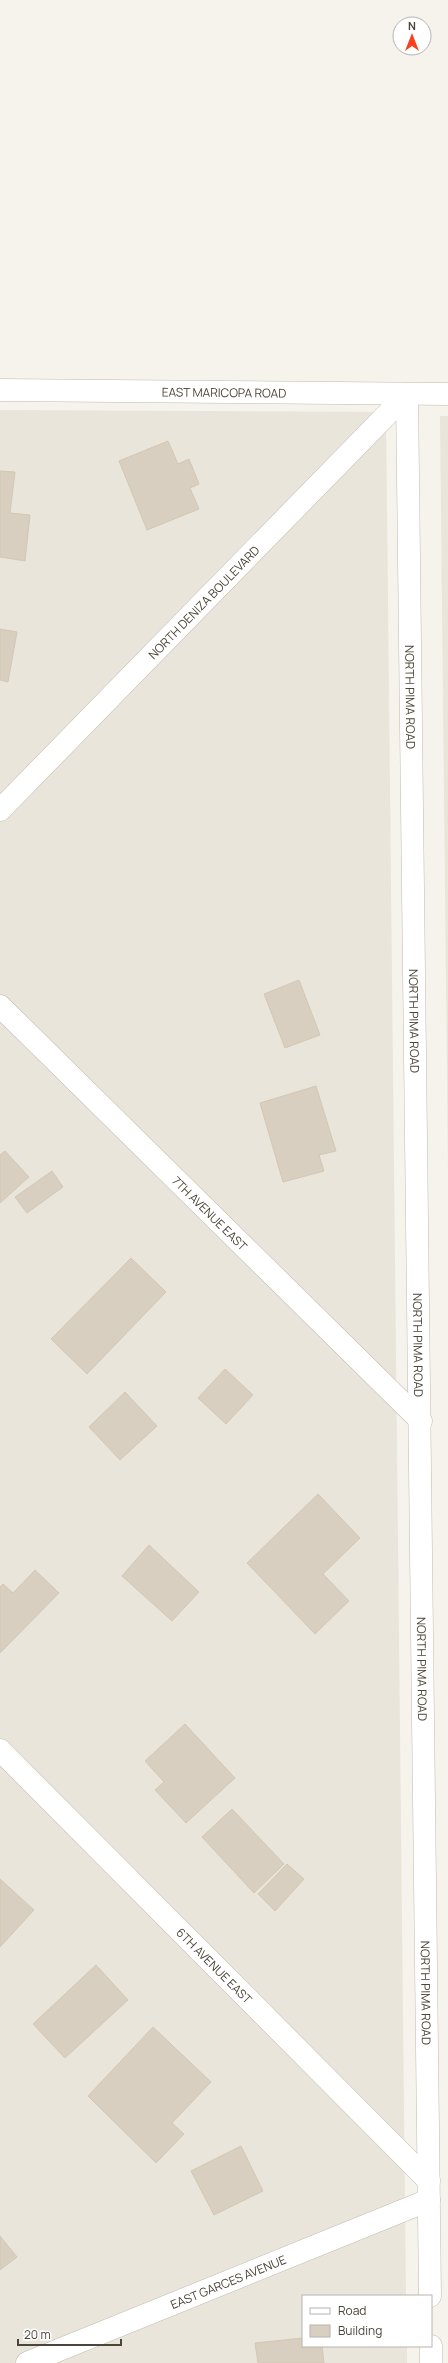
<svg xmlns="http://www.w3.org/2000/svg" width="448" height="2363" font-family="Manrope,sans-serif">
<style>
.residential{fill:#eae5da}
.building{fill:#d8cfc1;stroke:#d3c7b4}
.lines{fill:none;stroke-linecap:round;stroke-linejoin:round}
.street-casing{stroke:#c2bbae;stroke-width:23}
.street{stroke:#fff;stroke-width:22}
.labels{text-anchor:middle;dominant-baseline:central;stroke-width:3.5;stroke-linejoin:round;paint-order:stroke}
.street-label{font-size:12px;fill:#4b4439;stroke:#fff}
</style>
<rect width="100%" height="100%" fill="#f6f3ec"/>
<path class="residential" d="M0,410L386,412L406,2296H303V2346H407V2363H0Z
M440,416H448V1177Z"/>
<path class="building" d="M168,441L178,464L189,459L199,484L190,488L199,509L147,530L119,461Z
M0,471L15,472L10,513L30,515L25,561L0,557Z
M0,629L17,632L8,682L0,680Z
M299,980L320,1035L285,1048L264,994Z
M316,1086L336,1151L319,1155L324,1171L283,1182L260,1103Z
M5,1151L29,1177L0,1203V1155Z
M52,1171L63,1187L27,1213L15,1197Z
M131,1258L166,1292L87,1374L51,1339Z
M225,1369L253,1395L226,1424L198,1398Z
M125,1392L157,1426L120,1460L89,1427Z
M318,1494L360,1538L323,1574L349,1601L315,1634L247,1563Z
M149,1545L199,1592L172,1621L122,1576Z
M35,1570L59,1593L0,1653V1587L3,1584L13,1593Z
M185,1724L235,1778L186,1823L155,1790L164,1782L145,1761Z
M232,1809L284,1864L254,1893L202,1837Z
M287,1864L304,1879L275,1911L258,1894Z
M0,1879L34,1910L0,1947Z
M96,1965L128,2000L65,2058L33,2024Z
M153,2027L211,2082L172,2123L184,2134L156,2163L88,2096Z
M241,2146L263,2191L214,2215L191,2171Z
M0,2236L17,2257L0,2270Z
M303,2338V2346H322L324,2363H258L255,2343Z"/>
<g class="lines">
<g class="street-casing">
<g id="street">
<path id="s1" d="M0,390L448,394"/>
<path id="s2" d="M407,394L430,2296"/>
<path id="s3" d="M0,810L407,394"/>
<path id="s4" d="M0,1006L421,1421"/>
<path id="s5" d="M0,1750L429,2181"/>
<path d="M431,2346V2363"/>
<path id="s6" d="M27,2363L429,2200"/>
</g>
</g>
<use href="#street" class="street"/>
</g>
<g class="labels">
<g class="street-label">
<text stroke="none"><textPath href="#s1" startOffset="224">EAST MARICOPA ROAD</textPath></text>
<text stroke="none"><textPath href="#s3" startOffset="291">NORTH DENIZA BOULEVARD</textPath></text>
<text stroke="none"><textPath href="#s2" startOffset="303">NORTH PIMA ROAD</textPath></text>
<text stroke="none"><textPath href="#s2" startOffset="627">NORTH PIMA ROAD</textPath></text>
<text stroke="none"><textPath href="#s4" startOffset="295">7TH AVENUE EAST</textPath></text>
<text stroke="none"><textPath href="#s2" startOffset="951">NORTH PIMA ROAD</textPath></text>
<text stroke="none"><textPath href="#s2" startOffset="1275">NORTH PIMA ROAD</textPath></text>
<text stroke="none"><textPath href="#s5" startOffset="304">6TH AVENUE EAST</textPath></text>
<text stroke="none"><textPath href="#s2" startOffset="1599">NORTH PIMA ROAD</textPath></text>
<text stroke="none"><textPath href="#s6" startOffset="217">EAST GARCES AVENUE</textPath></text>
</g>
</g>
<rect x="302" y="2295" width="130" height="52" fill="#ffffff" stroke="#b7b4b0"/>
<rect x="310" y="2308" width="20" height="6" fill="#ffffff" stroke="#b7b4b0"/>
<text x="338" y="2315" font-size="12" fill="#4b4439">Road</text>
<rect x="310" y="2325" width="20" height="12" fill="#d8cfc1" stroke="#b7b4b0"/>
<text x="338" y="2335" font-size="12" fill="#4b4439">Building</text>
<g transform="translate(412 36)"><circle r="19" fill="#ffffff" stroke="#b7b4b0"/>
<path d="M0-3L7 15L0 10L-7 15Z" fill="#fc3f1d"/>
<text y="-6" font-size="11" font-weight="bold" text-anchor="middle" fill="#4b4439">N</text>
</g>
<path d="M18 2339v6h103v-6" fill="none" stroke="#4b4439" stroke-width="2"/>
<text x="24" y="2339" font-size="12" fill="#4b4439" stroke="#ffffff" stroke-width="3" paint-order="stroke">20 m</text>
</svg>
